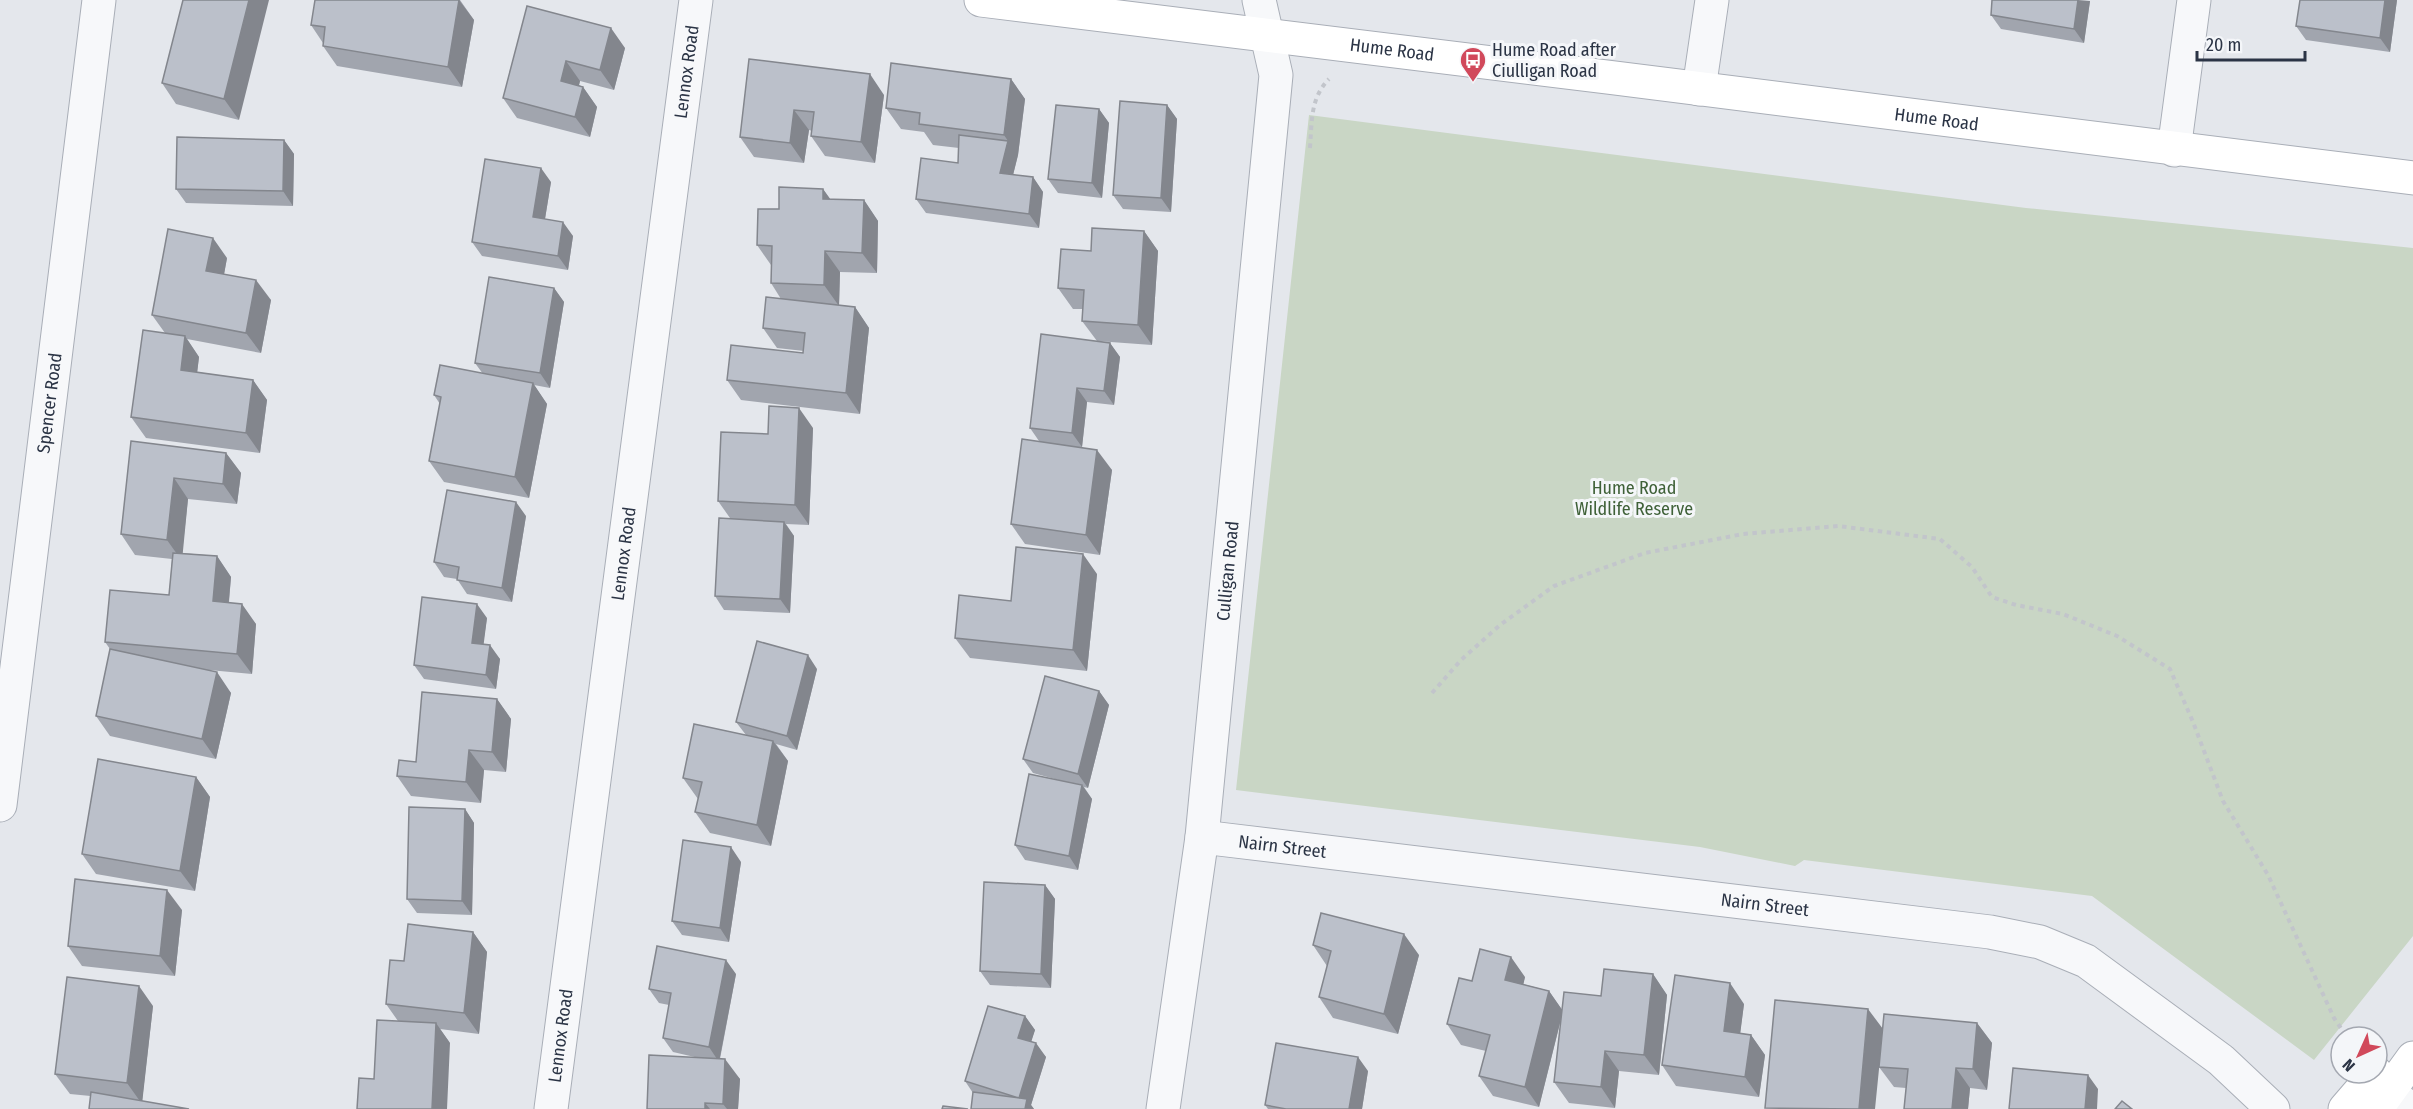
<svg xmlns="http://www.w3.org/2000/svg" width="2413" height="1109" font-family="'Fira Sans Condensed',sans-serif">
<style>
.green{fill:#c9d6c5}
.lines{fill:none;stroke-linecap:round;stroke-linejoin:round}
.street-casing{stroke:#a9aeb7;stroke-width:35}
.secondary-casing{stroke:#a9aeb7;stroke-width:35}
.path{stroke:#c2c5cb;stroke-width:4;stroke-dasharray:4.5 4.5;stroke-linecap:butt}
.street{stroke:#f7f8fa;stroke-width:33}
.secondary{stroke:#fff;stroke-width:33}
.wall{fill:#a1a5ae}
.shaded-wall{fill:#83868d}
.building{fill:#bbc0ca;stroke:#83868d;stroke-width:1.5}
.labels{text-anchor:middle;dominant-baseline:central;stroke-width:6;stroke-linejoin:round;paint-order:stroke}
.street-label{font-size:18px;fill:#2b3445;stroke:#f4f6f9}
.poi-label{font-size:18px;fill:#2b3445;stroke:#f4f6f9;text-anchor:start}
.park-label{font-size:18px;fill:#3f6138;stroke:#f4f6f9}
</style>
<rect width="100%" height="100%" fill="#e4e7ec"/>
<path class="green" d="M1309,115L2026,208L2413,248V936L2314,1060L2092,896L1804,860L1795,866L1700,847L1236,790Z"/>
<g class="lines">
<g class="street-casing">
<g id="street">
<path d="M1699,89L1712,0"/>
<path d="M2174,150L2194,0"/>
<path id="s1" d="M0,805L99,0"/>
<path id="s2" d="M1202,837L1990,932L2040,942L2086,961L2221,1060L2273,1109"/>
<path d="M2389,1093L2411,1109"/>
<path id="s3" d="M551,1109L696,0"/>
<path id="s4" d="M1163,1109L1202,837L1276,75L1259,0"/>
</g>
</g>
<g class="secondary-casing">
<g id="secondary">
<path id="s5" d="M981,0C1459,55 1935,122 2413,178"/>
<path d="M2345,1109L2376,1073"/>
<path d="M2376,1109L2413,1058"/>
</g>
</g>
<path class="path" d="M1310,148C1312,122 1310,98 1329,79
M1432,693L1461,660L1500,625L1554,586L1645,553L1743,534L1838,526L1940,539L1972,567L1992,597L2016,605L2063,614L2117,636L2170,669L2193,722L2223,801L2268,875L2334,1018L2347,1037"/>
<use href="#street" class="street"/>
<use href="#secondary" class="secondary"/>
</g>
<path class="wall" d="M183,0L239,120L176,104L162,83Z
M315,0H460L474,20L462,87L337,66L323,46V43L311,25Z
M2397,0L2390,52L2306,40L2296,26Z
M2090,1L2084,43L2001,29L1991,15Z
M527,6L625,48L614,90L580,81L579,85L583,87L597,107L590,137L517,118L503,98Z
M749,59L884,95L875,163L825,156L811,136L812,131L809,130L804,163L754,157L740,137Z
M1011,79L1025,99L1018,155L1013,175L1033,177L1043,192L1039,228L926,213L916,199L958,163L959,148L933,145L924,132L901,129L886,108Z
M1167,105L1177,119L1171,212L1123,209L1113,195Z
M1099,109L1109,123L1102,198L1058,193L1048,179Z
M284,140L294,154L293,206L186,203L176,189Z
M551,182L545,219L573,236L568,270L482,256L472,242Z
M823,189L831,200H864L878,221L877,273L840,272L839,305L855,307L869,328L860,414L741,400L727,380L803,353L804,351L777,348L763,328L781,299L771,283V265L757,245L779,209Z
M1144,231L1158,251L1152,345L1097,341L1110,343L1120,357L1114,405L1087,402L1082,447L1112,470L1100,555L1025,544L1011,524L1039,441L1030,428L1097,341L1082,321L1083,309H1073L1058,288L1091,251Z
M227,258L224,274L271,300L261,353L187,339L199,357L197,372L253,380L267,400L260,453L146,438L131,417L165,333L152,315Z
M554,288L564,302L550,388L534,385L547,404L529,498L444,482L429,461L440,404L434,395L483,374L475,363Z
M813,428L809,525L786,524L794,536L790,613L724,610L715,596L730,518L718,501L768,434Z
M131,441L226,453L241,473L237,504L188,499L182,553L217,556L231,577L229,602L256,624L252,674L209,670L231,693L216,759L110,736L96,716L110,649L105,642L169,595L172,559L135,555L121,534Z
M526,516L512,602L467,594L457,579L444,577L434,562Z
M1097,574L1087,671L970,658L955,638L1011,601Z
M487,618L483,644L500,659L496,689L424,679L414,665Z
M817,669L797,750L776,744L788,761L771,846L710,833L695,812L698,799L683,778L746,735L736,722Z
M1099,691L1109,705L1088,788L1084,787L1092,799L1078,870L1025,860L1015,845L1062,781L1033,773L1023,759Z
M497,699L511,719L506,772L484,770L481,803L411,796L397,776L416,762Z
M196,777L210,797L195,891L96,874L82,854Z
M465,809L474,823L472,915L417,913L407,899Z
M741,862L729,942L682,935L672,921Z
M1045,885L1055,899L1051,988L990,985L980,971Z
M182,910L175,976L82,966L68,946Z
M473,932L487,952L479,1034L440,1029L450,1043L398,1021L386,1004L404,961Z
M1313,945L1419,955L1398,1034L1333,1018L1319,997L1327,966Z
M736,974L720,1059L740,1079L738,1109H647L699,1058L673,1052L663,1038L669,1005L659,1003L649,989Z
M1653,974L1667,995L1659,1075L1619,1071L1615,1108L1569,1103L1554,1082L1561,1019L1539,1107L1493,1096L1479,1076L1486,1051L1461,1045L1447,1024L1472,981L1525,977L1523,984L1549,991L1562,1010L1601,996Z
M1744,1004L1740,1033L1751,1035L1765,1055L1759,1097L1676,1086L1662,1065Z
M153,1006L142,1101L70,1094L55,1074Z
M1025,1016L1035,1030L1031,1041L1046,1057L1031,1105L1034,1109H971L973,1093L965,1081Z
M1977,1023L1992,1043L1987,1090L1970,1088L1968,1109H1904L1906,1088L1894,1087L1879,1067Z
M1368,1071L1362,1109H1268L1265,1105Z"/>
<path class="shaded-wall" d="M249,0H269L239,120L224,99Z
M459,0L474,20L462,87L448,67Z
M2078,0L2090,1L2084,43L2074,29Z
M2385,0H2397L2390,52L2380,38Z
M611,28L625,48L614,90L600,70Z
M566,61L580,81L575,101L561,81Z
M870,74L884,95L875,163L861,142Z
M1011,79L1025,99L1018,155L1010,187L1000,173L1008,141L1004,135Z
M583,87L597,107L590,137L575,117Z
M1167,105L1177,119L1171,212L1161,198Z
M1099,109L1109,123L1102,198L1092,183Z
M794,110L809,130L804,163L790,143Z
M284,140L294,154L293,206L283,191Z
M541,168L551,182L543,231L533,217Z
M1033,177L1043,192L1039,228L1029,214Z
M823,189L837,209L823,199Z
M864,200L878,221L877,273L862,253Z
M563,222L573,236L568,270L558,256Z
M1144,231L1158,251L1152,345L1138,325Z
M213,238L227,258L221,291L206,271Z
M825,251L840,272L839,306L824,285Z
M256,280L271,300L261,353L246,333Z
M554,288L564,302L550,388L540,373Z
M855,307L869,328L860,414L846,393Z
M185,336L199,357L195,391L181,370Z
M1110,343L1120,357L1114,405L1104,391Z
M253,380L267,400L260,453L246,433Z
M533,383L547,404L529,498L515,477Z
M1077,388L1087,402L1082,447L1072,433Z
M799,408L813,428L809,525L795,505Z
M1097,450L1112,470L1100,555L1086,535Z
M226,453L241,473L237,504L223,484Z
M174,478L188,499L182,561L167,540Z
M516,502L526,516L512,602L502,588Z
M784,522L794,536L790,613L780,599Z
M1083,554L1097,574L1087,671L1073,650Z
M217,556L231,577L227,621L213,601Z
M242,604L256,624L252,674L237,654Z
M477,604L487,618L482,657L472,643Z
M490,645L500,659L496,689L486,675Z
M808,655L817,669L797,750L787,736Z
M217,672L231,693L216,759L202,739Z
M1099,691L1109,705L1088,788L1078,774Z
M497,699L511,719L506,772L492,752Z
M773,741L788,761L771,846L757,825Z
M469,750L484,770L481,803L466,782Z
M196,777L210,797L195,891L180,871Z
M1082,785L1092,799L1078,870L1069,856Z
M465,809L474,823L472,915L462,901Z
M731,847L741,862L729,942L720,928Z
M1045,885L1055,899L1051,988L1041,974Z
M167,890L182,910L175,976L160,956Z
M473,932L487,952L479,1034L464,1013Z
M1404,934L1419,955L1398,1034L1384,1014Z
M1511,957L1525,977L1520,1000L1505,980Z
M726,960L736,974L719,1062L709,1047Z
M1653,974L1667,995L1659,1075L1644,1055Z
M1730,983L1744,1004L1738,1051L1724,1031Z
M139,986L153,1006L142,1104L127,1083Z
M1549,991L1563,1011L1539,1107L1525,1087Z
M1868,1009L1883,1029L1875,1109H1859Z
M1025,1016L1035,1030L1028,1052L1018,1038Z
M436,1023L450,1043L447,1109H432Z
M1977,1023L1992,1043L1987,1090L1973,1069Z
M1751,1035L1765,1055L1759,1097L1745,1077Z
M1036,1043L1046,1057L1031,1105L1034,1109H1025L1019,1098Z
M1605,1051L1619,1071L1615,1108L1601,1087Z
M1358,1057L1368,1071L1362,1109H1349Z
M725,1059L740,1079L738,1109H727L723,1104Z
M1956,1068L1970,1088L1968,1109H1952Z
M2088,1075L2098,1089L2097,1109H2085Z
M705,1103L710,1109H705Z"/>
<path class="building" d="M183,0H249L224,99L162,83Z
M315,0H459L448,67L323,46L325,27L311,25Z
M1992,0H2078L2074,29L1991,15Z
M2300,0H2385L2380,38L2296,26Z
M527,6L611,28L600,70L566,61L561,81L583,87L575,117L503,98Z
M749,59L870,74L861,142L811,136L814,112L794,110L790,143L740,137Z
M891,63L1011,79L1004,135L919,124L920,113L886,108Z
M1120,101L1167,105L1161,198L1113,195Z
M1056,105L1099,109L1092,183L1048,179Z
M959,135L1008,141L1000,173L1033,177L1029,214L916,199L921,158L958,163Z
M177,137L284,140L283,191L176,189Z
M485,159L541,168L533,217L563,222L558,256L472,242Z
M779,187L823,189V199L864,200L862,253L825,251L824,285L771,283L772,246L757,245L758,209H779Z
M1092,228L1144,231L1138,325L1082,321L1084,290L1058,288L1061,249L1091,251Z
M168,229L213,238L206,271L256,280L246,333L152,315Z
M489,277L554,288L540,373L475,363Z
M766,297L855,307L846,393L727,380L731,345L803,353L805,333L763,328Z
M143,330L185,336L181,370L253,380L246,433L131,417Z
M1041,334L1110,343L1104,391L1077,388L1072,433L1030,428Z
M440,365L533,383L515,477L429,461L441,397L434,395Z
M769,406L799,408L795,505L718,501L721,432L768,434Z
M1022,439L1097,450L1086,535L1011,524Z
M131,441L226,453L223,484L174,478L167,540L121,534Z
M447,490L516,502L502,588L457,580L459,567L434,562Z
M719,518L784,522L780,599L715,596Z
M1016,547L1083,554L1073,650L955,638L959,595L1011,601Z
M173,553L217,556L213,601L242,604L237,654L105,642L110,590L169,595Z
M422,597L477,604L472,643L490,645L486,675L414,665Z
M757,641L808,655L787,736L736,722Z
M110,649L217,672L202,739L96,716Z
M1045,676L1099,691L1078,774L1023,759Z
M422,692L497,699L492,752L469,750L466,782L397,776L399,760L416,762Z
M694,724L773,741L757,825L695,812L702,782L683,778Z
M98,759L196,777L180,871L82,854Z
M1029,774L1082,785L1069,856L1015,845Z
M409,807L465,809L462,901L407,899Z
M683,840L731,847L720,928L672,921Z
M75,879L167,890L160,956L68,946Z
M984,882L1045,885L1041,974L980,971Z
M1321,913L1404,934L1384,1014L1319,997L1331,951L1313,945Z
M408,924L473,932L464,1013L386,1004L390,960L404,961Z
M657,946L726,960L709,1047L663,1038L671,993L649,989Z
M1480,949L1511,957L1505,980L1549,991L1525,1087L1479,1076L1490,1035L1447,1024L1459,978L1472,981Z
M1604,969L1653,974L1644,1055L1605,1051L1601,1087L1554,1082L1564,992L1601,996Z
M1675,975L1730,983L1724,1031L1751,1035L1745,1077L1662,1065Z
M67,977L139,986L127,1083L55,1074Z
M1775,1000L1868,1009L1859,1109L1765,1108Z
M988,1006L1025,1016L1018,1038L1036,1043L1019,1098L965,1081Z
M1884,1014L1977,1023L1973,1069L1956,1068L1952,1109H1904L1908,1069L1879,1067Z
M377,1020L436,1023L432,1109H357L359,1078L374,1079Z
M1276,1043L1358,1057L1349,1109H1286L1265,1105Z
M649,1055L725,1059L723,1104L705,1103V1109H647Z
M2013,1068L2088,1075L2085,1109H2009Z
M91,1092L189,1109H89Z
M973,1092L1027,1099L1025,1109H971Z
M2122,1101L2132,1109H2115Z
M943,1106L968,1109H942Z"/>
<defs>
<g id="bus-pin" transform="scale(1.35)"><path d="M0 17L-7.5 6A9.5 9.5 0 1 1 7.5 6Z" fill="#d1495b" stroke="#f4f6f9"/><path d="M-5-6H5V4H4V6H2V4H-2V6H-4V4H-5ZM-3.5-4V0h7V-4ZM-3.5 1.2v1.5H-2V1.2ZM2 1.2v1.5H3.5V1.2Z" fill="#fff"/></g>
</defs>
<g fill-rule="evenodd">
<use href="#bus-pin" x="1473" y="60"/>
</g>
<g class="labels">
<g class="street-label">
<text stroke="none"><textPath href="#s5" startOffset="414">Hume Road</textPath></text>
<text stroke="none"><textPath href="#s3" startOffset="1046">Lennox Road</textPath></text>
<text stroke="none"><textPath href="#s5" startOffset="963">Hume Road</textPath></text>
<text stroke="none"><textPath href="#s1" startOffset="405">Spencer Road</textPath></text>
<text stroke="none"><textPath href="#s3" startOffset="560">Lennox Road</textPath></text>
<text stroke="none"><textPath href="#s4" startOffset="542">Culligan Road</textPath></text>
<text stroke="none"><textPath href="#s2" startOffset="81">Nairn Street</textPath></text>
<text stroke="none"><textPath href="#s2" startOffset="567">Nairn Street</textPath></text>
<text stroke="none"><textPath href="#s3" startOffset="74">Lennox Road</textPath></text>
</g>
<g class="poi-label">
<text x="1492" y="50">Hume Road after<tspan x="1492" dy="21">Ciulligan Road</tspan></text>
</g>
<g class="park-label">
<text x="1634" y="488">Hume Road<tspan x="1634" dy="21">Wildlife Reserve</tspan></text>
</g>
</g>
<g transform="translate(2359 1055) rotate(225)"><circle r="28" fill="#f4f6f9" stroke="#a4a8b1" stroke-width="1.5"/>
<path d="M0-4.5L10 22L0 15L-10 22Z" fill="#d1495b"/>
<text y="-9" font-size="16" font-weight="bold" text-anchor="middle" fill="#2b3445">N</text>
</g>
<path d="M2197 51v9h108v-9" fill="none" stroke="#2b3445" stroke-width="3"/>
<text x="2206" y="51" font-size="18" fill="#2b3445" stroke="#f4f6f9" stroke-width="4.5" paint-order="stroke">20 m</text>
</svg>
